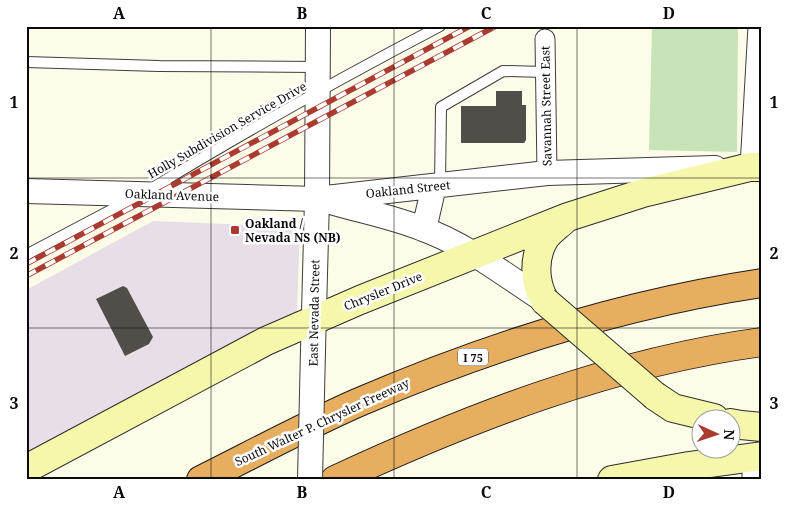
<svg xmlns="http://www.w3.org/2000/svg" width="788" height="506" font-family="'Noto Serif',serif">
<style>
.industrial{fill:#e8dee8}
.green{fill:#c8e3b7}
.building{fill:#514d48}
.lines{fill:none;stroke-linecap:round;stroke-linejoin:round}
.service-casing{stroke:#3d3d3d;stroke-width:12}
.minor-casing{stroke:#3d3d3d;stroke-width:21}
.tertiary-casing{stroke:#3d3d3d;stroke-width:26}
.secondary-casing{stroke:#2c2c2c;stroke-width:30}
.motorway-casing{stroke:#1b1b1b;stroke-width:30}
.service{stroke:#fff;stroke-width:10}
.minor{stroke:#fff;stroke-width:19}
.tertiary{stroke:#fff;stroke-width:24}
.secondary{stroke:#f5f7aa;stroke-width:28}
.motorway{stroke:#e6ae5e;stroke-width:28}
.rail-casing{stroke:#ab3b31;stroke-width:5.5}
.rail{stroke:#fff;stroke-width:4;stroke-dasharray:11;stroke-linecap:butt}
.tertiary-bridge-casing{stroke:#3d3d3d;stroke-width:26;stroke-linecap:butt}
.secondary-bridge-casing{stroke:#2c2c2c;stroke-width:30;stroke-linecap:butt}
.tertiary-bridge{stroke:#fff;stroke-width:24}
.secondary-bridge{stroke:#f5f7aa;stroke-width:28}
.grid{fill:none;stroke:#0a0a0a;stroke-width:1;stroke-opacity:0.55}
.poi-dot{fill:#ab3b31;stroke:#fff;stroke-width:2}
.labels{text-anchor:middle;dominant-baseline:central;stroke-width:5;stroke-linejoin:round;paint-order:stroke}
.shield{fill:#fff;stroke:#545454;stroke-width:1}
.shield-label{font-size:11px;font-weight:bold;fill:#0a0a0a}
.street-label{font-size:12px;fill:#0a0a0a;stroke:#fff}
.poi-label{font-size:12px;font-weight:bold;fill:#0a0a0a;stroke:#fff;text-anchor:start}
.neatline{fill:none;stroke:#0a0a0a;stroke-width:2}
.grid-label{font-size:16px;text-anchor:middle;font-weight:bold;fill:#0a0a0a}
</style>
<rect width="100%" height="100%" fill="#fdfce9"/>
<path class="industrial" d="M153,221L300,227L297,312L26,456V290Z"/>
<path class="green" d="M652,26H738L737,152L649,150Z"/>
<path class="building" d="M496,91H522V105H526V140L524,143H461V106H496Z
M123,286L127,288L153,337L149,344L125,356L96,299Z"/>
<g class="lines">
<g class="service-casing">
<path id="service" d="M26,62L159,66L318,67
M440,185L441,107L503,71L545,72
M149,190C244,132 341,78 440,26
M26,255L132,199"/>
</g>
<g class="minor-casing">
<path id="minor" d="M545,39L547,173
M750,167L758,26
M752,480V458"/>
</g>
<g class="tertiary-casing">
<path id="tertiary" d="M26,191L317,199L547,173L715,168
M331,202C361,211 393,217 423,229C467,245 506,276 545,301
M424,229L434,186
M313,350L317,199L318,26"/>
</g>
<g class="secondary-casing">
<path id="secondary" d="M545,301C534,283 533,257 545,238C550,231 559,225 565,219
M655,396L673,408L714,418
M730,423L741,425L762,427
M26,469L266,341L360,300L568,217L643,193L750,167H762
M612,480L689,466L762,456"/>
</g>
<g class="motorway-casing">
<path id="motorway" d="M201,480C253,454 305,426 357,403C487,347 622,304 762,283
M335,480C471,417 613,362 762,342"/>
</g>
<use href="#service" class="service"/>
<use href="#minor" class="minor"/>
<use href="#tertiary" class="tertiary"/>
<use href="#secondary" class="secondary"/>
<use href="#motorway" class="motorway"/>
<g class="rail-casing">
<path id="rail" d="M26,264L470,26
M26,276L496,26"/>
</g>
<use href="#rail" class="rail"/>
<g class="tertiary-bridge-casing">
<path id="tertiary-bridge" d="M310,480L313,350"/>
</g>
<g class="secondary-bridge-casing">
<path id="secondary-bridge" d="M545,301L655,396"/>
</g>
<use href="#tertiary-bridge" class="tertiary-bridge"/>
<use href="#secondary-bridge" class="secondary-bridge"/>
</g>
<path class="grid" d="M211,26V480M394,26V480M577,26V480M26,178H762M26,328H762"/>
<rect class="poi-dot" x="230" y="225" width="10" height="10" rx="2.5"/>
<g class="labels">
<rect class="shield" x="458" y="348.5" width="30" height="17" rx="4"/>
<g class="shield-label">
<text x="473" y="357">I 75</text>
</g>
<g class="street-label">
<text transform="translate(546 106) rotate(-91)">Savannah Street East</text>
<text transform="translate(227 130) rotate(-30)">Holly Subdivision Service Drive</text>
<text transform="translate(408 189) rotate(-6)">Oakland Street</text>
<text transform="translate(172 195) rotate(2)">Oakland Avenue</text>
<text transform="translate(383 291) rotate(-22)">Chrysler Drive</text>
<text transform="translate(314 313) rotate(-89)">East Nevada Street</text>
<text transform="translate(322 422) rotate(-25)">South Walter P. Chrysler Freeway</text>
</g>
<g class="poi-label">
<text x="245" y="223">Oakland /<tspan x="245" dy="14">Nevada NS (NB)</tspan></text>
</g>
</g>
<rect width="788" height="506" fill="none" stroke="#ffffff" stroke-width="55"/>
<g transform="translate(716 434) rotate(93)"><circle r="24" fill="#ffffff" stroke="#9d9d9d"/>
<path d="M0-4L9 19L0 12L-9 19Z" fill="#ab3b31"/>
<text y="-8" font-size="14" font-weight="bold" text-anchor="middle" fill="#0a0a0a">N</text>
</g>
<rect x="28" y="28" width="732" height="450" class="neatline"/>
<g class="grid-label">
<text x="119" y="19">A</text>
<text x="302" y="19">B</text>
<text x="486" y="19">C</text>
<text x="669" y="19">D</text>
<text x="14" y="108">1</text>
<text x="774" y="108">1</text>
<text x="14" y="259">2</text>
<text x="774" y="259">2</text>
<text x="14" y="409">3</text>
<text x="774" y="409">3</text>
<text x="119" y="498">A</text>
<text x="302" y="498">B</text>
<text x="486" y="498">C</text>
<text x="669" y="498">D</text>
</g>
</svg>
